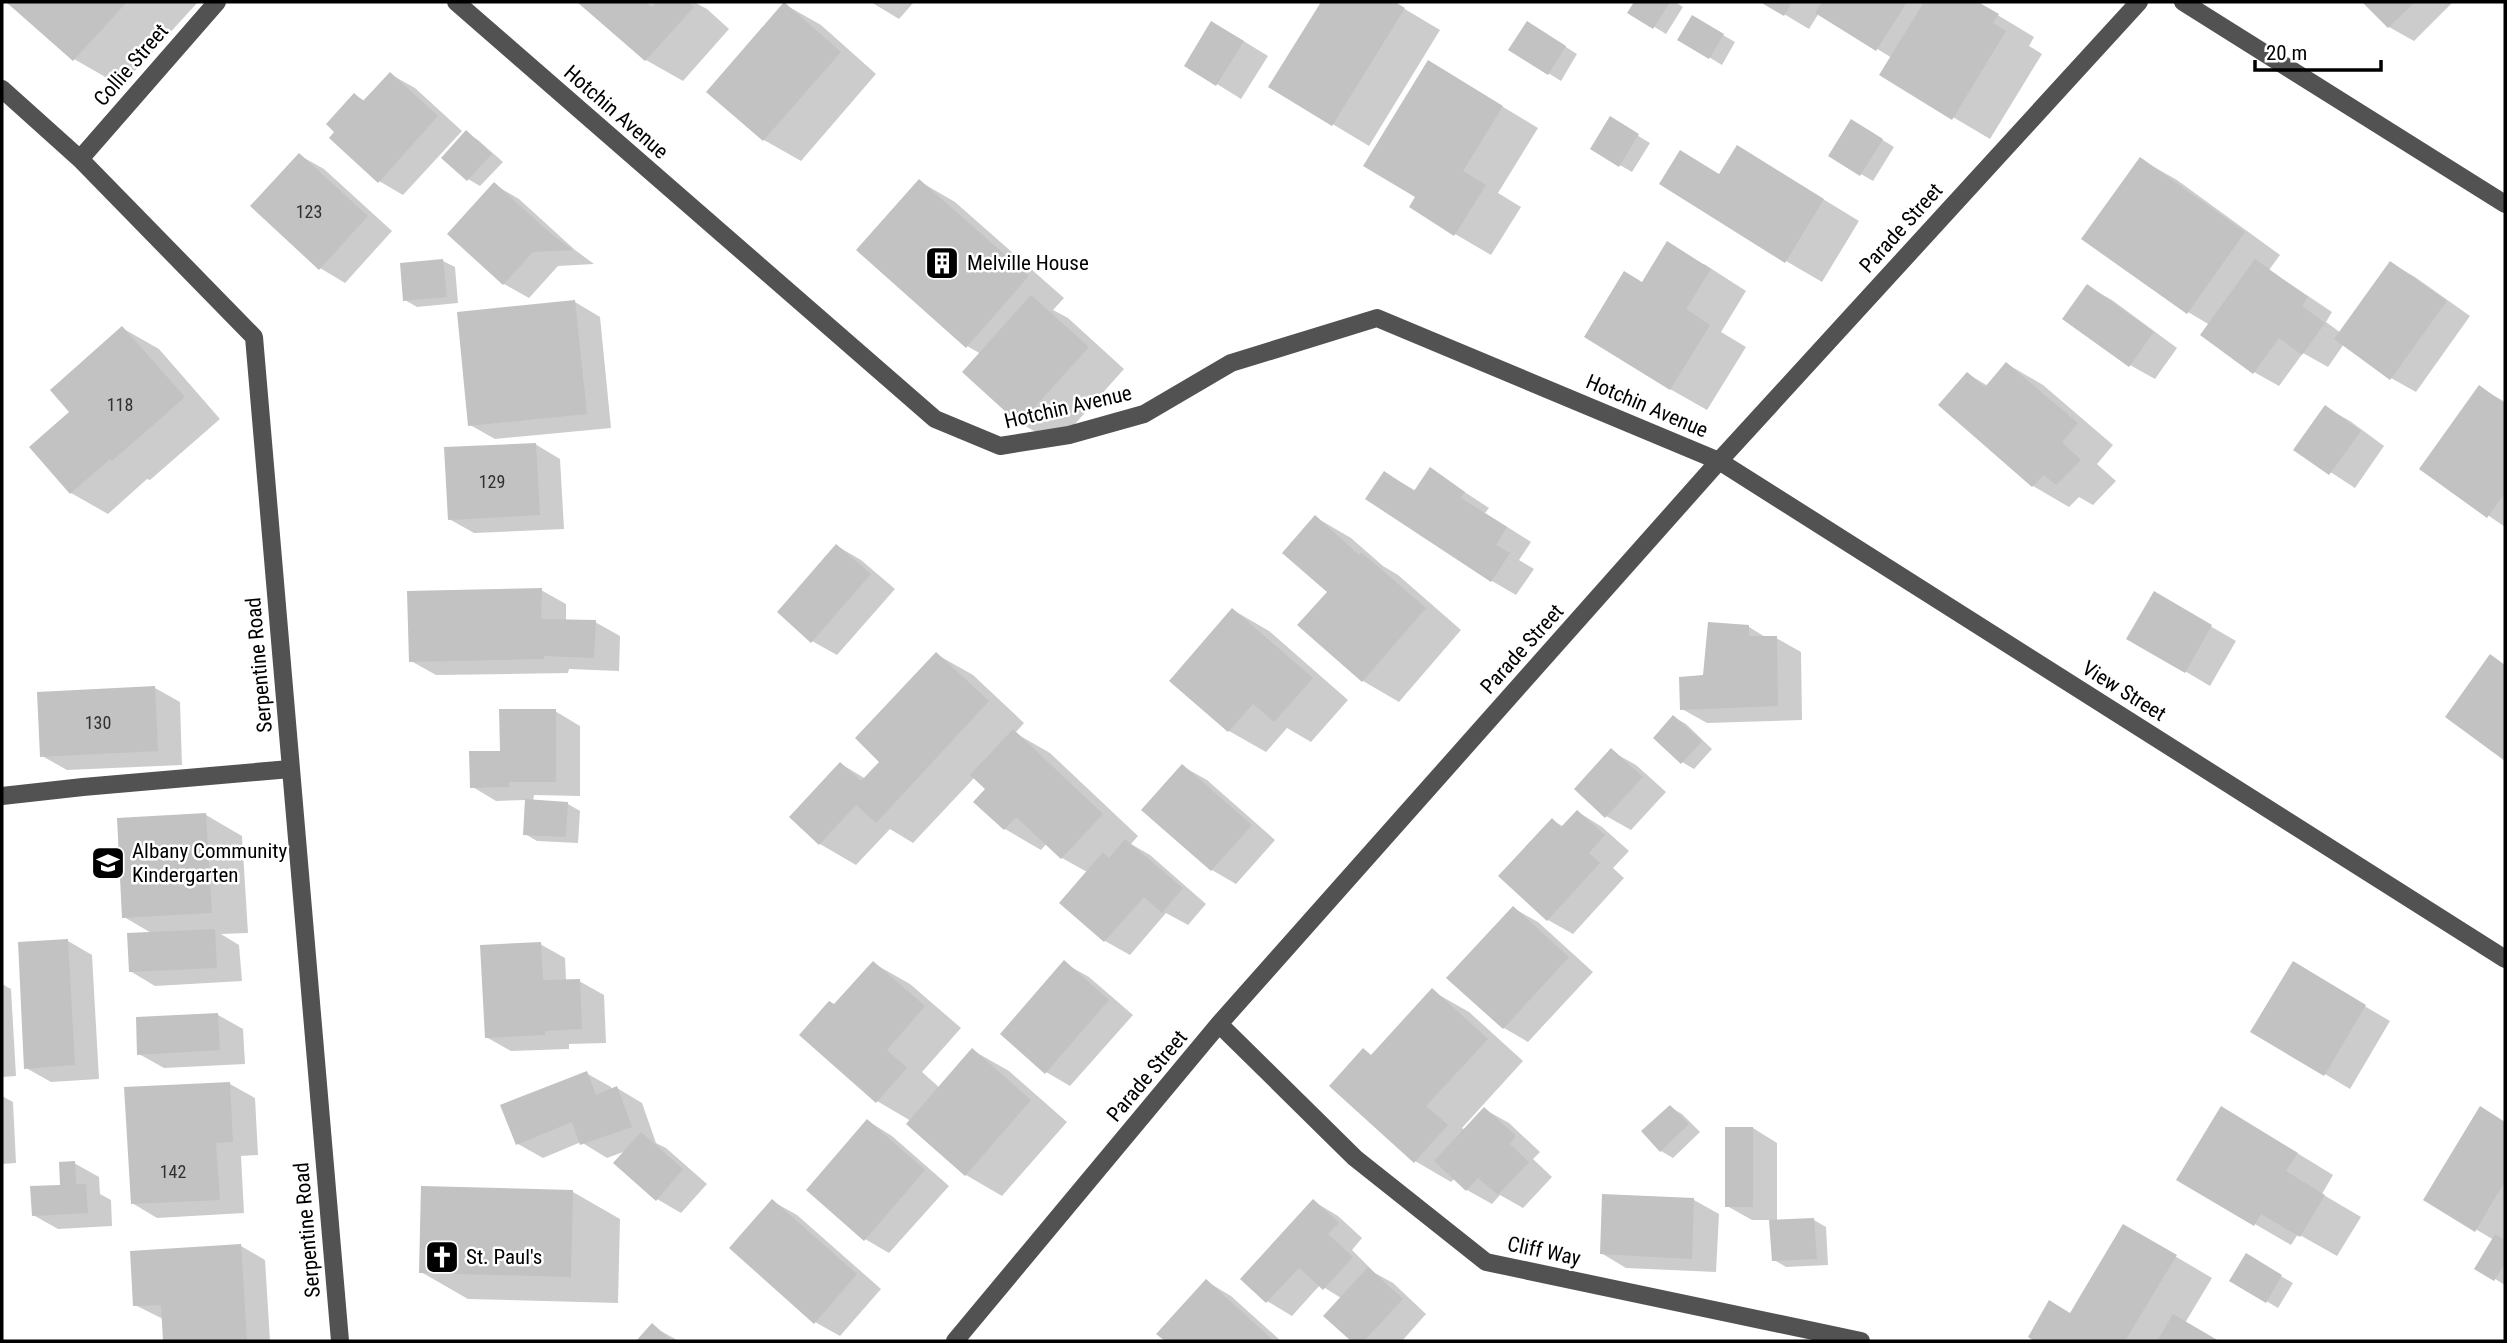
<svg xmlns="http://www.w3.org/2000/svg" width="2507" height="1343" font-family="'Roboto Condensed',sans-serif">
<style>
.shadow{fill:#0003}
.building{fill:#c2c2c2}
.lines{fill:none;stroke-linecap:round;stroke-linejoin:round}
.minor{stroke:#525252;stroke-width:18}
.labels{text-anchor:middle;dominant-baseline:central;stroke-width:5;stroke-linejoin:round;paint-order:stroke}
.number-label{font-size:18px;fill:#303030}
.street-label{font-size:21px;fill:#000;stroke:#fff}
.poi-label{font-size:21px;fill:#000;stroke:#fff;text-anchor:start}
</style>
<rect width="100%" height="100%" fill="#fff"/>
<path class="shadow" d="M8,2H198L121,86L74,59Z
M580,2H694L707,9L729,29L683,81L646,60Z
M871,2H914L899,19Z
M1323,2H1393L1440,30L1369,146L1271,87Z
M1636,2H1675L1683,7L1666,34L1630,12Z
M1764,2H1976L2034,37L2029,46L2042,54L1990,139L1882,75L1892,58L1819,13L1809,29Z
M2364,2H2453L2414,41L2389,27Z
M784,4L821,25L876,74L801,161L764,140L708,92Z
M1692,17L1735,42L1722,65L1679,39Z
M1539,30L1577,54L1561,81L1511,50Z
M1237,37L1268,56L1241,99L1217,84Z
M390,74L415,88L462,131L403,195L379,181L337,132L355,95L365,101Z
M1465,84L1538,128L1498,193L1521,207L1491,255L1455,234Z
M1610,119L1650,143L1632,172L1592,149Z
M1863,128L1894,147L1873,181L1830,156Z
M466,133L478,140L503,162L480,186L468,179L444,158Z
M299,155L324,169L392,231L345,283L320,268L253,206Z
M2140,159L2177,180L2280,255L2269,270L2332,312L2326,322L2341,333L2391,263L2415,277L2470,316L2416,392L2391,378L2344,344L2328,367L2303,353L2279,386L2254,372L2210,325L2188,312Z
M1774,169L1859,221L1822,282L1786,261L1720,176Z
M919,181L955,202L1064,298L1053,310L1068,318L1124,369L1057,444L1020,423L981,354L967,346Z
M495,185L519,199L575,250L594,264L558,266L529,298L504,284Z
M443,261L455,267L458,303L417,307L405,300Z
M1704,264L1746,291L1721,332L1746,347L1707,410L1670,389L1643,284Z
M2087,286L2112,300L2177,348L2155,379L2130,365Z
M575,302L600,317L611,428L495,439L470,425Z
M122,328L159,349L220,419L150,480L147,479L108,514L71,493L72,412Z
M2007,364L2043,385L2113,445L2097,464L2116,481L2093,505L2079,497L2069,507L2033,486L1968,374L1988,386Z
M2479,387L2505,402V527L2421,469Z
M2325,407L2350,421L2384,446L2355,488L2295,449Z
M535,444L560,459L564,529L474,533L449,519Z
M1431,470L1489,508L1485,513L1531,542L1519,560L1534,569L1516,595L1492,581L1385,473L1416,491Z
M1315,517L1351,538L1383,566L1398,575L1461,630L1399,702L1363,681L1329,592Z
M837,546L861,560L895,589L837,655L812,641Z
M541,590L566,604V621L595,622L620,636L619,671L569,669L568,673L436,675L411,661Z
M2155,594L2236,641L2210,686L2129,638Z
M1233,610L1269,631L1348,700L1311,742L1287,728L1266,752L1229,731L1171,681Z
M1749,627L1767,638H1776L1801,652L1802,720L1707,723L1682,709L1705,677Z
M936,654L973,675L1024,723L1015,733L1050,753L1138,836L1131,844L1150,855L1206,904L1188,925L1166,913L1130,955L1105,941L1087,872L1062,858L1047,843L1041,850L1005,829L988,789L975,777L913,843L890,829L856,865L820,844L841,764L866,779L882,762Z
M155,688L180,702L182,765L67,770L42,756Z
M555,711L580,726V796L534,795L533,802L568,804L580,811L578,843L537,841L525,834L526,800L496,801L471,786L502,753Z
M1674,717L1686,724L1712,749L1694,769L1682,762Z
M1611,751L1636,765L1666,792L1631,830L1606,816Z
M1182,766L1207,780L1275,840L1236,884L1212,870Z
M1578,812L1602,827L1629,851L1613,868L1624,878L1573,934L1548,920L1552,820L1564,827Z
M206,815L242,836L248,933L221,934L239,945L242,981L155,986L130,971L153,934L124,917Z
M1513,908L1538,922L1593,972L1528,1042L1504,1028Z
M68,941L92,955L99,1079L51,1082L26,1068Z
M540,944L565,958L566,981H579L604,995L606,1043L569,1044V1049L511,1051L486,1037Z
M873,963L910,984L961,1028L922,1072L940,1088L972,1050L1009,1071L1067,1122L1002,1196L966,1175L911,1121L877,1101L835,1006Z
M1064,963L1089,977L1133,1015L1070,1086L1046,1072Z
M2293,964L2390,1021L2350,1089L2253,1031Z
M2,984L11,989L16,1076L2,1077Z
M1432,991L1469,1012L1523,1061L1462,1128L1465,1130L1484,1109L1509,1123L1540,1152L1533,1159L1552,1177L1523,1208L1500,1195L1492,1204L1467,1190L1455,1178L1451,1182L1415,1161L1364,1051L1372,1056Z
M218,1015L243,1029L245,1064L164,1068L139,1054Z
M586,1073L611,1087L612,1090L617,1088L642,1103L656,1143L666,1148L707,1184L681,1213L657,1199L626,1151L607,1158L581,1142L543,1158L518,1144Z
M230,1084L255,1098L258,1155L241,1156L244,1213L157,1218L132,1203Z
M2,1096L13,1102L16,1163L2,1164Z
M1670,1107L1682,1114L1700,1132L1673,1158L1661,1151Z
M2480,1108L2505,1123V1237L2503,1240L2505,1242V1285L2477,1268L2494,1240L2426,1200Z
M868,1121L892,1136L949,1186L889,1253L865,1239Z
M1753,1128L1777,1143V1222L1814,1220L1826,1227L1828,1265L1786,1267L1774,1260L1771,1220H1752L1727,1206Z
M2258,1129L2333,1175L2322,1194L2361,1217L2337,1256L2298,1234L2291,1245L2179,1180Z
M74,1163L99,1177L100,1194L111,1200L112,1226L58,1229L33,1215L62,1187Z
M573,1192L620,1219L618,1303L468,1299L421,1272Z
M1694,1200L1719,1214L1716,1272L1626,1268L1601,1253Z
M772,1201L797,1215L881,1289L840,1336L815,1322Z
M1313,1201L1338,1216L1362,1238L1352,1250L1375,1273L1393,1283L1426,1314L1402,1341H1354L1326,1316L1341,1298L1320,1285L1292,1316L1267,1301Z
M2124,1226L2212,1278L2185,1323L2217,1341H2038L2030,1337L2071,1314Z
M241,1246L265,1260L270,1341H164L163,1319L135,1305Z
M2246,1256L2293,1283L2278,1308L2231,1280Z
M1206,1281L1231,1296L1281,1341H1167L1159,1334Z
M652,1326L677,1340L678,1341H639Z"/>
<path class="building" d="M6,2H127L73,61Z
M577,2H645L652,7L656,2H688L694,7L645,61Z
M784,2L841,52L763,141L706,92Z
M1321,2H1395L1405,8L1332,126L1268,87Z
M1634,2H1670L1653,29L1627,13Z
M1760,2H1792L1784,16Z
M1822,2H1907L1876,51L1815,13Z
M1924,2H1978L1999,14L1993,23L2006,31L1952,120L1879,75Z
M2362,2H2415L2388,28Z
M1692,15L1724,34L1709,59L1677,40Z
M1211,21L1244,41L1216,86L1184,66Z
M1527,21L1566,46L1548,75L1508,50Z
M1428,60L1503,106L1463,171L1486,185L1454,236L1409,207L1415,197L1363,166Z
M390,72L438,116L378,183L329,138L334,132L326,124L354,93L363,101Z
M1610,116L1639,134L1619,167L1590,149Z
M1851,119L1883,139L1860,176L1828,156Z
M466,130L492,154L467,181L441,158Z
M1737,145L1824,199L1785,263L1659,184L1680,150L1719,174Z
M299,153L368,216L319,270L250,206Z
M2140,157L2245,232L2187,314L2081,239Z
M919,179L1029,276L966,348L856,250Z
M494,182L550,233L573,250L533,252L503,285L447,234Z
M1667,241L1711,269L1686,309L1710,325L1670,390L1584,337L1624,271L1642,282Z
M443,259L447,297L403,301L400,263Z
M2255,259L2308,297L2302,306L2325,323L2302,355L2279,338L2253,374L2200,335Z
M2390,261L2447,301L2390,380L2334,339Z
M2087,284L2154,332L2129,367L2062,319Z
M1031,295L1089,347L1019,424L962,372Z
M575,300L587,414L468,426L457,312Z
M122,326L185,397L112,461L110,459L70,494L29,447L69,412L50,390Z
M2006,362L2078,423L2062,442L2081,460L2056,485L2044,475L2032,487L1938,405L1967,372L1985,387Z
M2479,385L2505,404V493L2487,518L2419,469Z
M2325,405L2361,431L2329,475L2293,450Z
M536,443L540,515L448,520L444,447Z
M1430,467L1465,492L1461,498L1507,527L1496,545L1510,553L1491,582L1365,499L1384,471L1414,491Z
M1315,515L1359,555L1361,552L1426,608L1362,682L1297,625L1327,592L1282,553Z
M836,544L871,574L811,643L777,612Z
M542,588L541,619L596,620L594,658L544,656V659L409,662L407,591Z
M2154,591L2212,625L2185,673L2126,639Z
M1232,608L1313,678L1274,722L1253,704L1228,732L1169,681Z
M1708,622L1749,625V636H1777L1778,706L1680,710L1679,677L1703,675Z
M936,652L989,701L876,823L856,805L819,845L789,817L840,762L861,781L879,762L855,738Z
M2490,654L2505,665V761L2445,717Z
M155,686L158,751L40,757L37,692Z
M499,709H556V782H509V787L470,788L469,751H500Z
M1673,715L1702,741L1681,764L1653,738Z
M1013,729L1103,814L1061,859L1016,817L1004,830L973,802L985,789L970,775Z
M1611,748L1643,777L1605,818L1574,789Z
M1182,764L1252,825L1211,871L1141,810Z
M525,799L568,802L566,837L523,835Z
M1577,810L1605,835L1589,853L1600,863L1547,921L1498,876L1552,818L1561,827Z
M206,813L212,913L122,918L117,818Z
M1125,839L1183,888L1162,913L1144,897L1104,942L1059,903L1103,852L1109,858Z
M1513,906L1569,957L1503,1029L1446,978Z
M215,929L217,968L129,972L127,933Z
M68,939L75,1065L24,1069L18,942Z
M541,942L543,980L580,979L582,1029L545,1031V1035L485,1038L480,945Z
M1064,960L1109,1000L1045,1074L1000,1034Z
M873,961L925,1006L887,1050L907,1068L876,1103L799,1035L829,1001L834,1004Z
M2293,961L2366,1005L2324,1076L2250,1032Z
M1432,988L1488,1039L1426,1106L1448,1125L1414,1163L1329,1086L1363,1048L1371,1055Z
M218,1013L220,1050L137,1055L136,1017Z
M972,1048L1031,1100L965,1176L906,1124Z
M587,1071L596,1095L617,1086L632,1127L580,1145L572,1122L516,1145L500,1105Z
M230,1082L233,1142L216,1143L220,1200L131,1204L124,1087Z
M1670,1105L1689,1124L1660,1152L1641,1131Z
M2221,1106L2298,1153L2286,1171L2325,1195L2300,1237L2261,1214L2254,1226L2176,1180Z
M2480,1106L2505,1122V1181L2475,1232L2423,1200Z
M1484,1107L1516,1136L1510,1144L1529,1162L1498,1195L1478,1178L1466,1191L1434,1161Z
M867,1119L925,1170L864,1241L806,1190Z
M1725,1127H1753V1207H1725Z
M641,1132L683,1169L656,1201L613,1163Z
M75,1161L76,1184H86L88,1213L32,1216L30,1186L60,1185L59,1162Z
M421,1186L573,1190L571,1277L419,1273Z
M1602,1194L1694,1198L1692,1259L1600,1254Z
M772,1199L857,1274L814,1324L729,1248Z
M1313,1199L1339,1223L1328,1234L1353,1257L1323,1290L1299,1268L1266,1303L1240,1279Z
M1814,1218L1817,1259L1772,1261L1769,1220Z
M2123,1224L2177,1255L2125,1341H2034L2028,1337L2049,1300L2070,1313Z
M2495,1234L2505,1240V1263L2494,1281L2474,1269Z
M241,1244L247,1341H163L161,1305L133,1306L130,1251Z
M2246,1253L2282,1275L2266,1303L2229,1281Z
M1368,1267L1403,1299L1364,1341H1351L1323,1316Z
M1206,1279L1274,1341H1165L1156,1334Z
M2173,1314L2219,1341H2157Z
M652,1323L672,1341H636Z"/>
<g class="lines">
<path class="minor" d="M456,2L935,419L1000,446L1069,435L1144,414L1231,363L1377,318L1719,461L2505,959
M2183,2L2505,204
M2,89L80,159L254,337L340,1341
M80,159L217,2
M2,796L83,787L290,769
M1219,1024L1355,1158L1486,1262L1861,1341
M955,1341L1219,1024L1719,461L2139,2"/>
</g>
<defs>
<g id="building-square" transform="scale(1.75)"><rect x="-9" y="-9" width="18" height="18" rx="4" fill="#000" stroke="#fff"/><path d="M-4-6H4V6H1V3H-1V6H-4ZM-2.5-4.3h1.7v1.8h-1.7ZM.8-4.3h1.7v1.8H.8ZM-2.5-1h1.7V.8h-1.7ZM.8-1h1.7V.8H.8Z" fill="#fff"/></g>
<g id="school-square" transform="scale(1.75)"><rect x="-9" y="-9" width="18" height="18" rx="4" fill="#000" stroke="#fff"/><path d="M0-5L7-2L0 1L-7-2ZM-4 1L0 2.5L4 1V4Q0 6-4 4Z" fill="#fff"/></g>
<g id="church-square" transform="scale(1.75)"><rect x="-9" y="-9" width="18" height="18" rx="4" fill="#000" stroke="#fff"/><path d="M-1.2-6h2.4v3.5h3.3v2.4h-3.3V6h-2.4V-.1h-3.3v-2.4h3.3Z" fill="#fff"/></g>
</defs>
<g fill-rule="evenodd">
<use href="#building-square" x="942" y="263"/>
<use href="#school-square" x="108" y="863"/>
<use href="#church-square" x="442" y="1257"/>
</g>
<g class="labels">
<g class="number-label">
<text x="309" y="211">123</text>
<text x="120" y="404">118</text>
<text x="492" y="481">129</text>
<text x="98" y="722">130</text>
<text x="173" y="1171">142</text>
</g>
<g class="street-label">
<text transform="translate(131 65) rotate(-49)">Collie Street</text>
<text transform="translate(616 112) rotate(41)">Hotchin Avenue</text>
<text transform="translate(1901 228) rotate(-48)">Parade Street</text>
<text transform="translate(1647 406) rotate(23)">Hotchin Avenue</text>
<text transform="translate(1068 407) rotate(-13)">Hotchin Avenue</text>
<text transform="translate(1522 649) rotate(-48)">Parade Street</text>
<text transform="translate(259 665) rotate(-95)">Serpentine Road</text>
<text transform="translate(2124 691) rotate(32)">View Street</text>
<text transform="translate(1147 1076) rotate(-50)">Parade Street</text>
<text transform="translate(307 1230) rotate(-95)">Serpentine Road</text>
<text transform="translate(1544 1251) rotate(12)">Cliff Way</text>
</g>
<g class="poi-label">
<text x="967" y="263">Melville House</text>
<text x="132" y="851">Albany Community<tspan x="132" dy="24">Kindergarten</tspan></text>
<text x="466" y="1257">St. Paul's</text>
</g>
</g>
<rect width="2507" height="1343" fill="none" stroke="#000000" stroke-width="7"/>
<path d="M2255 60v10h126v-10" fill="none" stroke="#000000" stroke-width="3.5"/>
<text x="2266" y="60" font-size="21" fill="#000000" stroke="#ffffff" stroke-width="5" paint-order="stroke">20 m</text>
</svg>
